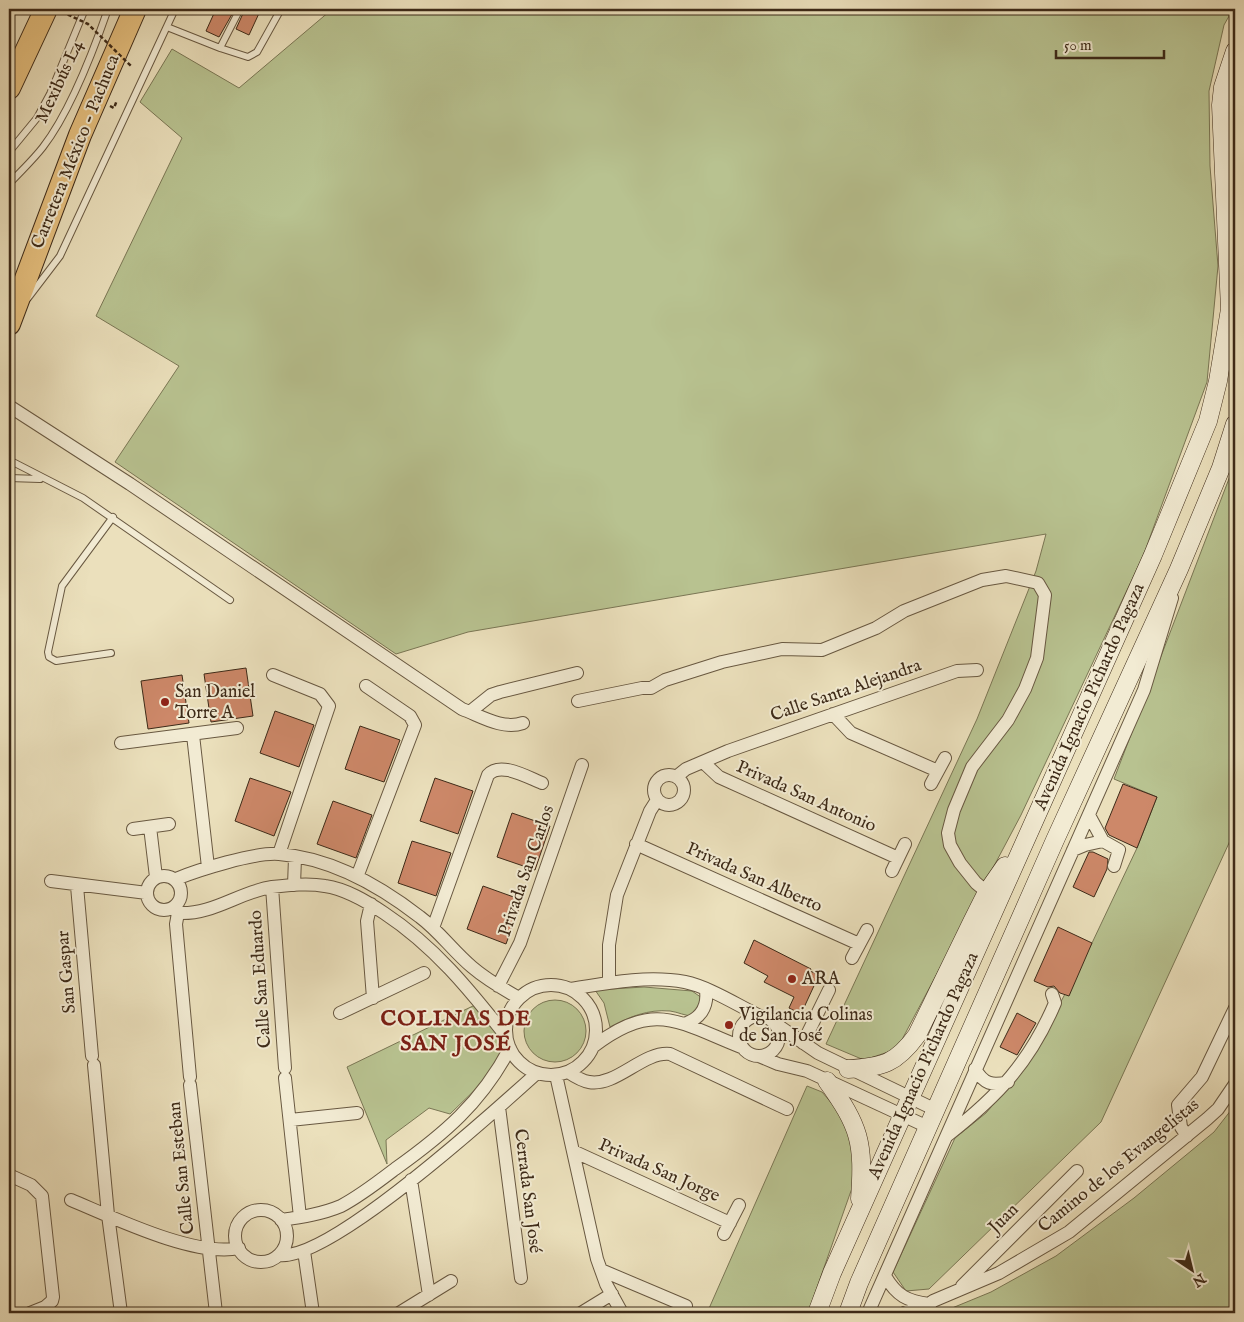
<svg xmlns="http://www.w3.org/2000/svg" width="1244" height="1322" font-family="'IM FELL English',serif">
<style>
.green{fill:#b8c290;stroke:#7a7654}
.building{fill:#cd8869;stroke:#3d2a18}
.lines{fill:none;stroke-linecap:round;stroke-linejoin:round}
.lane-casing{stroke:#685841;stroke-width:8}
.street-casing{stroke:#685841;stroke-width:14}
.secondary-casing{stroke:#3d2a18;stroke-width:19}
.highway-casing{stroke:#3d2a18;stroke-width:24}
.path{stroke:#3d2a18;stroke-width:2.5;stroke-dasharray:4 2.5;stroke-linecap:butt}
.lane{stroke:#f2ebd3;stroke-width:6}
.street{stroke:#f2ebd3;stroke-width:12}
.secondary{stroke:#f2ebd3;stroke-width:18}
.highway{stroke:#e6c07e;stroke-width:22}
.path-bridge{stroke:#3d2a18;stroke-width:2.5;stroke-dasharray:4 2.5;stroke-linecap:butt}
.poi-dot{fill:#8f2418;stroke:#f2ebd3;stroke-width:2}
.labels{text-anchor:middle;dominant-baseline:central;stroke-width:4;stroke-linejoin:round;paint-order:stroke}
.street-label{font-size:18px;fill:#3d2a18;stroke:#f2ebd3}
.poi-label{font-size:18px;fill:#3d2a18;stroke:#f2ebd3;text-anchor:start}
.district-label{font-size:22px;font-weight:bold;letter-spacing:1px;fill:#7a1f14;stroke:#f2ebd3}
</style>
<rect width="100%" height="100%" fill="#ebe0bc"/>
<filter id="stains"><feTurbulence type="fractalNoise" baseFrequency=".004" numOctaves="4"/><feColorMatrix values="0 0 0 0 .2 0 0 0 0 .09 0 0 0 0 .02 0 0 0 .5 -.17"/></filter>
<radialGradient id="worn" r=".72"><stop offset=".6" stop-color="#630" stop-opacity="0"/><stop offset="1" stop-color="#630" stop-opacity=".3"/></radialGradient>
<path class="green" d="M329,9H1233L1224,25L1209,91L1210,166L1218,266L1207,382L1143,556L1021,815L897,1049L864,1060L826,1044L977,719L1036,571L1046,534L468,632L396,654L115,462L179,366L96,316L182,138L140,102L172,49L239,88L330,11Z
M1235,463V830L1101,1122L929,1289L906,1291L893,1272L955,1138L986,1113L1029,1062L1092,943L1137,848L1157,797L1114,779Z
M644,987L692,991L702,998L693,1016C685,1016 678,1012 670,1011C648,1009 629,1017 610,1027L604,1003L595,990Z
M524 1031a31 31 0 1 1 62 0a31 31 0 1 1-62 0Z
M475,1005L499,1036L503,1051L483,1082L450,1114L429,1108L386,1140L387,1164L347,1067Z
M807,1086L822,1092L846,1120L854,1153L852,1188L808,1313H707Z
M1235,1105V1313H940L991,1292L1056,1256L1134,1198L1214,1132Z"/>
<path class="building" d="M216,9H235L219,37L206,31Z
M245,9H261L249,35L236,29Z
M246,668L253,716L211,722L204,674Z
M182,675L189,723L148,729L141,681Z
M275,711L314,725L299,767L260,753Z
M360,726L400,740L384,782L345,769Z
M250,778L291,792L274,836L235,821Z
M435,778L473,791L458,834L420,821Z
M1123,784L1157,797L1137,848L1109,835L1105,828Z
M333,801L372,815L356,858L317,844Z
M512,813L550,826L535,870L497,857Z
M412,841L451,853L436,896L398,883Z
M1089,852H1093L1108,859L1107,869L1094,897L1073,887Z
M483,886L522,900L506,944L467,929Z
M1058,927L1092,943L1069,996L1060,993L1054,986L1048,987L1034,981Z
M754,940L811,969L810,971L819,975L801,1014L789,1008L794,997L764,982L768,976L744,963Z
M1017,1013L1036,1023L1017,1055L1000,1047Z"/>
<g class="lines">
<g class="lane-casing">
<path id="lane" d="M167,27L220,48L248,57L257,52L281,9
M220,48L240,9
M9,152L37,118L50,94L85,9
M9,184C20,172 33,160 43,147C70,112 93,52 108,9
M28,298L60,256L175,9
M9,460L83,498L230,600
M9,478L40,479
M111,653L56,661L49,657L48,652L62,586L113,517"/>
</g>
<g class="street-casing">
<path id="street" d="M9,406L130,484L462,709C481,716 502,730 523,723
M273,675L320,694L329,706L279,854
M578,701L642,688H651L665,680L722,662L782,649L822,650L876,628L904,611L982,580L1006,576L1038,583L1045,595L1037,658L1025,689L1008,720L972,767L954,810L948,833L950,845L960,863L976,883L987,892
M471,711L491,695L500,692L577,673
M833,714L851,733L938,771
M193,735L208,867
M121,743L237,728
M703,762L719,777L898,858
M654 790a15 15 0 1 1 30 0a15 15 0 1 1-30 0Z
M676,777L686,769L728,751L957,671L977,670
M931,784L945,758
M1089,815L1103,841L1119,850L1114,866
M150,827L156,877
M133,829L169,824
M636,844L859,944
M1073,850L1085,845L1103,841
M892,871L905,844
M147 893a17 17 0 1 1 34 0a17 17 0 1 1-34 0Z
M357,877L415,725L410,716L366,686
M176,879C198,870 255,852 279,854C330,858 380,886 420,917C439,931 453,951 472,967C486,979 503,989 519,998
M51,881L147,893
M294,885L295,858
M77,886L92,1056
M272,887L285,1068
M371,904L367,921L373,998
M172,908L178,913C213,915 239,892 272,887C290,885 308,883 325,886C346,889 366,901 384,913C434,946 469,989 506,1036
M178,913L176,924L190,1077
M433,928L488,775C500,761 527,777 542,783
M852,958L867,930
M609,982V945L617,895L650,811L657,800
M506 1030a45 45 0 1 1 90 0a45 45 0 1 1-90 0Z
M498,986L520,943L582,765
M570,989C607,983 648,975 685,982C709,987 737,1005 760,1016
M340,1013L424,973
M739 1036a20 20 0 1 1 40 0a20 20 0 1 1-40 0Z
M773,1022L818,1053L936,1110
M684,1024C700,1019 708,1007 706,991
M803,1043L829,990
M594,1046C654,1000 678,1022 741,1047
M759,1056L778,1064L807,1071L928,1127
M94,1065L108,1215L121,1313
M975,1069C984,1084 992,1086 1008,1082
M568,1072C574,1076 582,1081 589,1082C616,1087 643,1051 670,1054L787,1109
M556,1075L597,1259L606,1284L622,1313
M285,1078L300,1217
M190,1085L216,1313
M499,1107L521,1278
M290,1120L357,1113
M948,1135C998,1096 1030,1062 1055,1003L1052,994
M1187,1136L1181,1127L1178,1105L1202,1077L1235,1008
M573,1151L730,1223
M9,1175L31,1185L42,1196L53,1297L52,1301L45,1307V1313
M411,1180L429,1295
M71,1200C112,1217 196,1258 239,1248
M235 1236a26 26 0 1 1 52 0a26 26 0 1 1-52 0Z
M281,1220C302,1217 322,1214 341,1206C360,1196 378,1182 395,1169C444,1134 481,1103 510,1048
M724,1234L739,1205
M304,1251L313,1313
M279,1255C329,1262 496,1110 537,1073
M601,1270L686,1306
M885,1276C897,1296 907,1301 929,1304
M962,1286L1077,1171
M30,1313L45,1307
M399,1313L451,1281
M581,1313L612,1294
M868,1313L1144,690L1172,598
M904,1313L927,1305
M921,1313L933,1301L999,1273L1069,1232L1207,1119L1218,1109L1235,1084"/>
</g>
<g class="secondary-casing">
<path id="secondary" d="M848,1069C883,1067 896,1064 917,1035L972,922L987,892L1005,866
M827,1081C860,1127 864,1142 860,1199
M817,1313L832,1273L1153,555L1208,421L1218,381L1230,309L1221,105L1223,87L1235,51
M848,1313L859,1283L1055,840L1179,569L1221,468L1235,424"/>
</g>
<g class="highway-casing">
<path id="highway" d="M9,88L46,9
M9,324L80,135L135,9"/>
</g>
<path class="path" d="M110,106L114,108L117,100"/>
<use href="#lane" class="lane"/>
<use href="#street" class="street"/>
<use href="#secondary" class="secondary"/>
<use href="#highway" class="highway"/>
<path class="path-bridge" d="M56,9L88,24L131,66"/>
</g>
<g class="poi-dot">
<circle cx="165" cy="702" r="5"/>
<circle cx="792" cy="979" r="5"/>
<circle cx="729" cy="1025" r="5"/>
</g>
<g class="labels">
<g class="street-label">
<text transform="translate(60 82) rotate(-65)">Mexibús L4</text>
<text transform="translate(76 152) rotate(-68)">Carretera México - Pachuca</text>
<text transform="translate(846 691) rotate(-19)">Calle Santa Alejandra</text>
<text transform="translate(1090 697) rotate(-66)">Avenida Ignacio Pichardo Pagaza</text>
<text transform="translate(806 797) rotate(24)">Privada San Antonio</text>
<text transform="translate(527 871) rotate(-71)">Privada San Carlos</text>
<text transform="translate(754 878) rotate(24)">Privada San Alberto</text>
<text transform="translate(67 972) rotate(-95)">San Gaspar</text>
<text transform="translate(261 979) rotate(-94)">Calle San Eduardo</text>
<text transform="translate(924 1066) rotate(-66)">Avenida Ignacio Pichardo Pagaza</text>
<text transform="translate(1119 1166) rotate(-39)">Camino de los Evangelistas</text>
<text transform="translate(182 1168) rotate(-96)">Calle San Esteban</text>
<text transform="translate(659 1171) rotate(24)">Privada San Jorge</text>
<text transform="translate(527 1191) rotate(83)">Cerrada San José</text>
<text transform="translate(1004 1219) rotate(-45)">Juan</text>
</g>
<g class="poi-label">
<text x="175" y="692">San Daniel<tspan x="175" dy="21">Torre A</tspan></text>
<text x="802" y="979">ARA</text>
<text x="739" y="1015">Vigilancia Colinas<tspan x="739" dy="21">de San José</tspan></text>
</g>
<g class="district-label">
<text x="456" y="1019">COLINAS DE<tspan x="456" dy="25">SAN JOSÉ</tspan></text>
</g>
</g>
<rect width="1244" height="1322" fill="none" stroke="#ebe0bc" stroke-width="30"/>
<rect x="10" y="10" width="1224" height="1302" fill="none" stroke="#3d2a18" stroke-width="2.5"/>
<rect x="15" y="15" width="1214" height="1292" fill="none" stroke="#3d2a18"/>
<g transform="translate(1192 1270) rotate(145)" stroke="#f2ebd3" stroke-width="4" paint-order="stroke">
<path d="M0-4L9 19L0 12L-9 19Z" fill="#3d2a18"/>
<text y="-8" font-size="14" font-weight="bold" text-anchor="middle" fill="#3d2a18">N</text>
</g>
<path d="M1056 50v8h108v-8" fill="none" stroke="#3d2a18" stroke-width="2.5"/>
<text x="1064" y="50" font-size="15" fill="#3d2a18" stroke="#f2ebd3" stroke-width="4" paint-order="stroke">50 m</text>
<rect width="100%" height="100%" filter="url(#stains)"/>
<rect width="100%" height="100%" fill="url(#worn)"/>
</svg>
